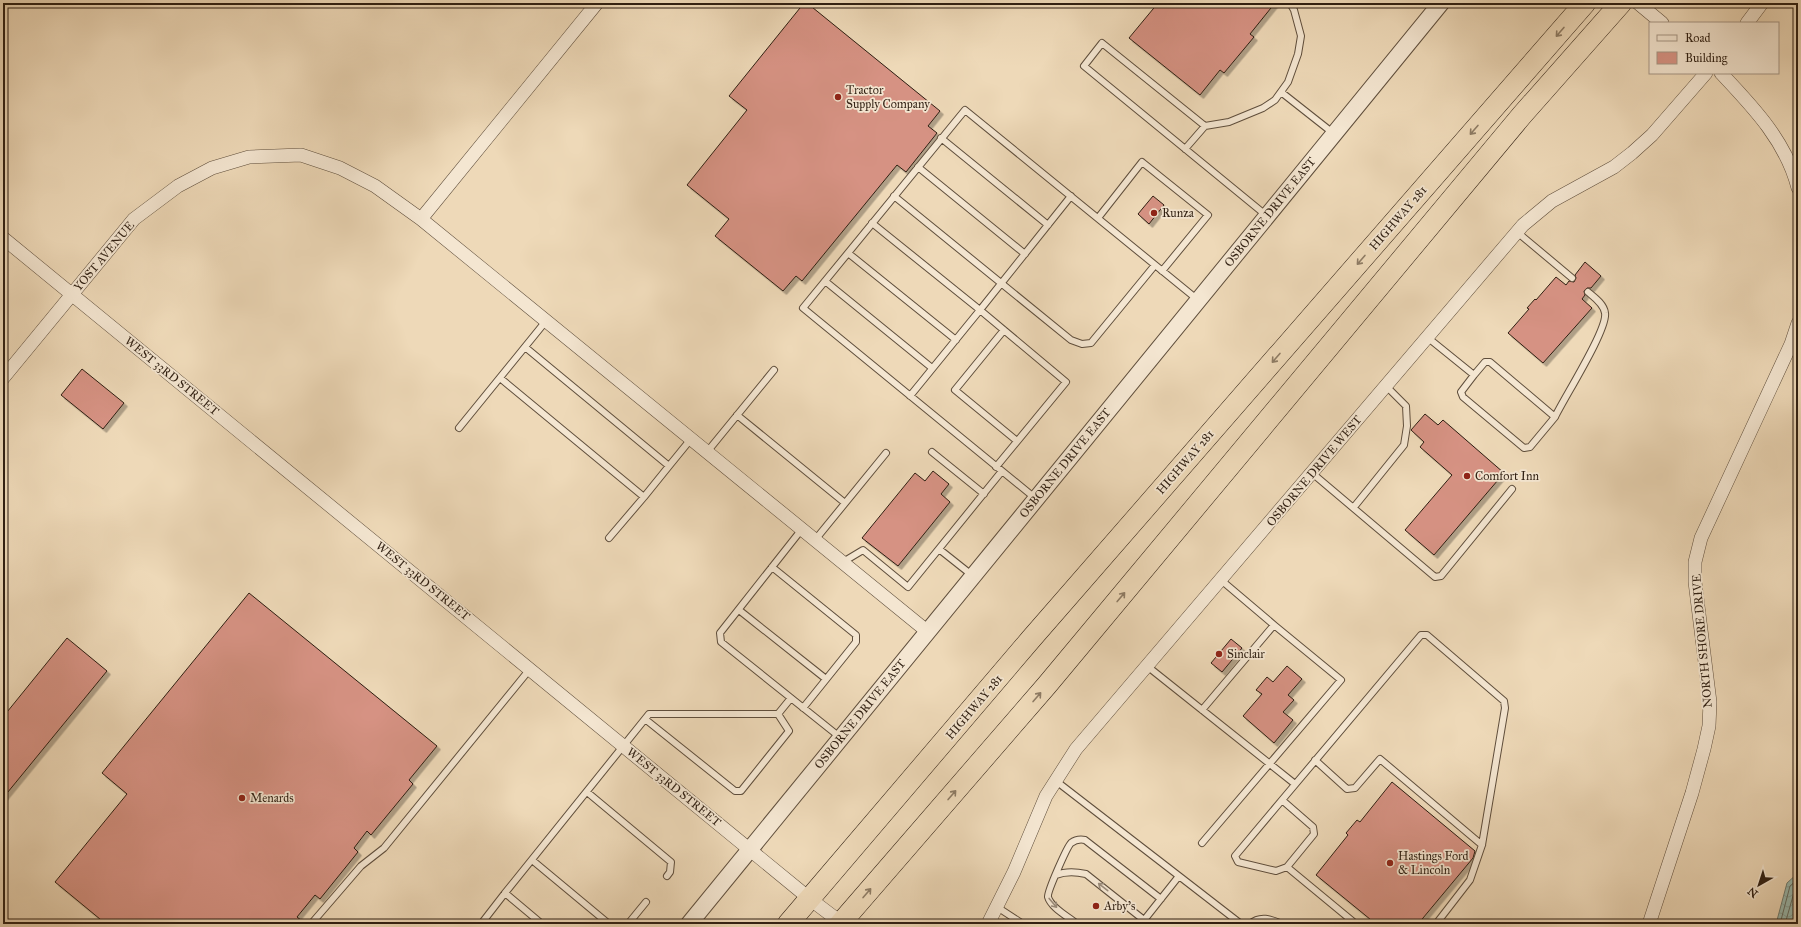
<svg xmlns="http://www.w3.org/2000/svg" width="1801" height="927" font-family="'IM FELL Great Primer',serif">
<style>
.water{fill:url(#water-waves);stroke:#6f7c71}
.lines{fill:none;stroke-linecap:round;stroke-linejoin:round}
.shore{stroke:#646c61;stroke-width:1}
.building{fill:#d69283;stroke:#2f1f12;filter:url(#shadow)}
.service-casing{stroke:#5f4e3c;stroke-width:8}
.minor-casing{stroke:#5f4e3c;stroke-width:14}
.tertiary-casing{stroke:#5f4e3c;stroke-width:18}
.trunk-casing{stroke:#2f1f12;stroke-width:22}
.service{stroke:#f4e6d1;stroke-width:6}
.minor{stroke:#f4e6d1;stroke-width:13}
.tertiary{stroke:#f4e6d1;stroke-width:16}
.trunk{stroke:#eed9b8;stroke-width:21}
.oneway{stroke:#8e7c65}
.oneway2{stroke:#9b8c7b}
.poi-dot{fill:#8f2418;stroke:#f4e6d1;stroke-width:1.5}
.labels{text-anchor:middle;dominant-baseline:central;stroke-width:3.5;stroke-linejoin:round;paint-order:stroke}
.poi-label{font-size:12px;fill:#2f1f12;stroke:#f4e6d1;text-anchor:start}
.street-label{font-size:12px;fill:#2f1f12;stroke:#f4e6d1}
</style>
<defs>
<pattern id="water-waves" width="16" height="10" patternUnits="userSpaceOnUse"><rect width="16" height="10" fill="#99bab0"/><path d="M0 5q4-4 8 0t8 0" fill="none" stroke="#849f96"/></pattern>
<filter id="shadow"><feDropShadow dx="3.5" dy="3.5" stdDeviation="0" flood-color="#0004"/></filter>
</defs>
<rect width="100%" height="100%" fill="#eed9b8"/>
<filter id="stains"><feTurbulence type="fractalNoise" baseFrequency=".005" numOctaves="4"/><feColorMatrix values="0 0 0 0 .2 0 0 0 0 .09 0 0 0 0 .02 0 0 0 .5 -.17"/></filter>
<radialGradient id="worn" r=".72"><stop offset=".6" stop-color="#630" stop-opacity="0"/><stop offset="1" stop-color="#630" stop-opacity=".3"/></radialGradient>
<path class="water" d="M1798,873V924H1776L1787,883Z"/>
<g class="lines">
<path class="shore" d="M1780,924L1790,886L1798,879
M1785,924L1795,889L1798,886"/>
</g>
<path class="building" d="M804,3H807L940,111L928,126L937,133L906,172L897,165L802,281L796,276L783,291L715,236L729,219L687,185L747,110L729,96Z
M1158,3H1275L1250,34L1254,37L1224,73L1220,70L1200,95L1129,38Z
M1153,196L1164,205L1149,224L1138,214Z
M1585,262L1601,276L1591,288H1587L1584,291L1585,295L1582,299L1592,308L1543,363L1508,333L1529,309L1527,308L1535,299L1536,300L1556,277L1566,285L1569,281L1574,282L1576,278L1575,275Z
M82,369L124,403L103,429L61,395Z
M1425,414L1438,425L1443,420L1504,473L1434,555L1405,530L1452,475L1420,447L1424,442L1411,430Z
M933,471L949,484L941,494L950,502L898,566L862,538L915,473L925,481Z
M249,593L437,746L409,780L413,784L371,835L367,831L354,848L358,852L320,899L315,895L297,917L306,924H106L55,882L127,794L102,773Z
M67,638L107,671L3,798V717Z
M1231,639L1242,648L1222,672L1211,663Z
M1287,666L1302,679L1288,695L1294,700L1283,712L1293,720L1274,743L1243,716L1262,694L1256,690L1267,677L1273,682Z
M1392,782L1475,851L1473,858L1418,924H1376L1316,875L1348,835L1346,833L1357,820L1360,822Z"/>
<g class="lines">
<g class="service-casing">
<path id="service" d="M1281,92L1333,133
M1205,126L1102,43L1084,66L1267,216
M941,138L1048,225
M1185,149L1205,126L1229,122L1263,108L1275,100L1288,82L1298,54L1301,36L1294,10L1290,3
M918,167L1025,254
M894,196L1071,340L1082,344L1091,343L1155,265
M1098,218L1142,162L1208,215L1162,271
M872,223L980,310L1071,196
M1517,232L1572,278
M848,253L956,340
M825,281L932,368
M1004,330L955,390L1017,441
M1427,337L1474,375L1461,392L1463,397L1524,448L1530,447L1555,417L1490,362H1485L1474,375
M525,347L669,466L691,439
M500,378L644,497L669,466
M910,396L980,310L1066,382L996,467
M737,415L845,503
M1555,417C1564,398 1608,329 1605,313C1604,304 1594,297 1588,292
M459,428L546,321
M707,452L774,370
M932,452L984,494
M1312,473L1435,577L1441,576L1512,489
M1035,498L803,308L965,110L1198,300
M1354,507L1404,445L1407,426L1406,406L1386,386
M802,529L720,633L721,642L841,738
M609,538L644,497
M815,540L886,453
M939,549L973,576
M843,562L863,550L908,587L1002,471
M772,567L856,635V642L803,708
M739,610L826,679
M1147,666L1295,784
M1202,710L1274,625L1221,580
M645,719L735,791H741L789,731L778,714
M1315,760L1347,789L1355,788L1380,759L1482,845
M1056,781L1179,876L1141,924
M587,792L671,862L670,872L667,876
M1282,800L1235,856L1238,862L1276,871L1287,867
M1202,843L1341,680L1274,625
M532,860L609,924
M1056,875C1066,871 1077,872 1086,874L1144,920
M1179,876L1241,924
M505,893L649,714H778L791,698
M997,907L1023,924
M311,924L361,866L384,848L530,669
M481,924L505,893L542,924
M628,924L646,902
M1077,924C1069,917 1051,908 1048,897C1047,892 1067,847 1071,843C1075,840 1080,839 1085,840L1161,899
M1250,924C1260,915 1271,919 1282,924
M1356,924L1287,867L1314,834L1313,827L1282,800L1421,635H1427L1504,701L1505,708L1482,845L1470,880L1436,924"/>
</g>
<g class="minor-casing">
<path id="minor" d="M1638,3L1662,23
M1747,23L1762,3
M1721,73C1753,107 1786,141 1798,188
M421,219L597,3
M3,238L810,899L843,924
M3,378L134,219L178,186L212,168L249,157L301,155L340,168L375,186L421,219L928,632
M988,924L1014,872L1046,796L1076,749L1523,225L1552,201L1614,167L1632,153L1652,135L1706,73
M1649,924L1692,793L1704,749L1709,726L1710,702L1695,582V562L1701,538L1791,344L1798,323"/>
</g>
<g class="tertiary-casing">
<path id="tertiary" d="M689,924L1441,3"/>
</g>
<g class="trunk-casing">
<path id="trunk" d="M788,924L1031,639L1585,3
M840,924L1047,685L1522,115L1621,3"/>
</g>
<use href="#service" class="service"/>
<use href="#minor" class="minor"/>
<use href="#tertiary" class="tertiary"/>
<use href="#trunk" class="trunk"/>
</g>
<defs><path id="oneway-shaft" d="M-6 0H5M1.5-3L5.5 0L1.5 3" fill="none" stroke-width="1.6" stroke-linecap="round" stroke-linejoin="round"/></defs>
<g class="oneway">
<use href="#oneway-shaft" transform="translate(1560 32) rotate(131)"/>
<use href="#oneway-shaft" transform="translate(1474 130) rotate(131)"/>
<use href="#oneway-shaft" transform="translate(1361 260) rotate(131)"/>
<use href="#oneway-shaft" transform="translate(1276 358) rotate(131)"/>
<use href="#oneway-shaft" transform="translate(1121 597) rotate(-50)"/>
<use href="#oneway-shaft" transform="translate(1037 697) rotate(-49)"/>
<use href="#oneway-shaft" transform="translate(952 795) rotate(-49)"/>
<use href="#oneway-shaft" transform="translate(867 893) rotate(-49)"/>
</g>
<g class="oneway2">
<use href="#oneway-shaft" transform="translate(1103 887) rotate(-142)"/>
<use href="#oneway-shaft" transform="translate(1053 903) rotate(50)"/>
</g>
<g class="poi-dot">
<circle cx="838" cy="97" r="4"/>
<circle cx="1154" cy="213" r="4"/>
<circle cx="1467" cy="476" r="4"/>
<circle cx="1219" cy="654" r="4"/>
<circle cx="242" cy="798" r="4"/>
<circle cx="1390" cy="863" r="4"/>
<circle cx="1096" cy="906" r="4"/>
</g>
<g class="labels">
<g class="poi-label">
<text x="846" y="90">Tractor<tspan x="846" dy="14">Supply Company</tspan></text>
<text x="1162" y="213">Runza</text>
<text x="1475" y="476">Comfort Inn</text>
<text x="1227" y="654">Sinclair</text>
<text x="250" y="798">Menards</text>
<text x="1398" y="856">Hastings Ford<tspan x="1398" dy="14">&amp; Lincoln</tspan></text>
<text x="1104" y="906">Arby's</text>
</g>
<g class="street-label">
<text transform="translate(1270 212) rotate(-51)">OSBORNE DRIVE EAST</text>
<text transform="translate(1398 218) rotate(-49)">HIGHWAY 281</text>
<text transform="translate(104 256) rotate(-50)">YOST AVENUE</text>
<text transform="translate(172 376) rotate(39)">WEST 33RD STREET</text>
<text transform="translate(1185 462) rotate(-49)">HIGHWAY 281</text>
<text transform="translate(1065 463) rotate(-51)">OSBORNE DRIVE EAST</text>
<text transform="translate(1314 471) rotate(-50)">OSBORNE DRIVE WEST</text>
<text transform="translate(423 581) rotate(39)">WEST 33RD STREET</text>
<text transform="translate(1702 641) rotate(-95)">NORTH SHORE DRIVE</text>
<text transform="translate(974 707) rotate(-50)">HIGHWAY 281</text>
<text transform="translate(860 714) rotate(-51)">OSBORNE DRIVE EAST</text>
<text transform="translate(674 787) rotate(39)">WEST 33RD STREET</text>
</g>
</g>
<rect width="1801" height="927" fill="none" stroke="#eed9b8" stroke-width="16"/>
<rect x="4" y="4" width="1793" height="919" fill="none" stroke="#2f1f12" stroke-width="2"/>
<rect x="8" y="8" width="1785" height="911" fill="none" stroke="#2f1f12"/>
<rect x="1649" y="22" width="130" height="52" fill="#f4e6d1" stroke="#a59685"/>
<rect x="1657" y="35" width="20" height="6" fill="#f4e6d1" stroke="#a59685"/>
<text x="1685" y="42" font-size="12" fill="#2f1f12">Road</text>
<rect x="1657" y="52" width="20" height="12" fill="#d69283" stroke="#a59685"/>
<text x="1685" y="62" font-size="12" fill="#2f1f12">Building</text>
<g transform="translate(1759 885) rotate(219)" stroke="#f4e6d1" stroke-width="3" paint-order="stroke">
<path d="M0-3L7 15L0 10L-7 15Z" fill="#2f1f12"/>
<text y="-6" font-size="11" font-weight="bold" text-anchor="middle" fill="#2f1f12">N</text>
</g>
<rect width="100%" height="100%" filter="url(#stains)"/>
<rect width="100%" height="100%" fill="url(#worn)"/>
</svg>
